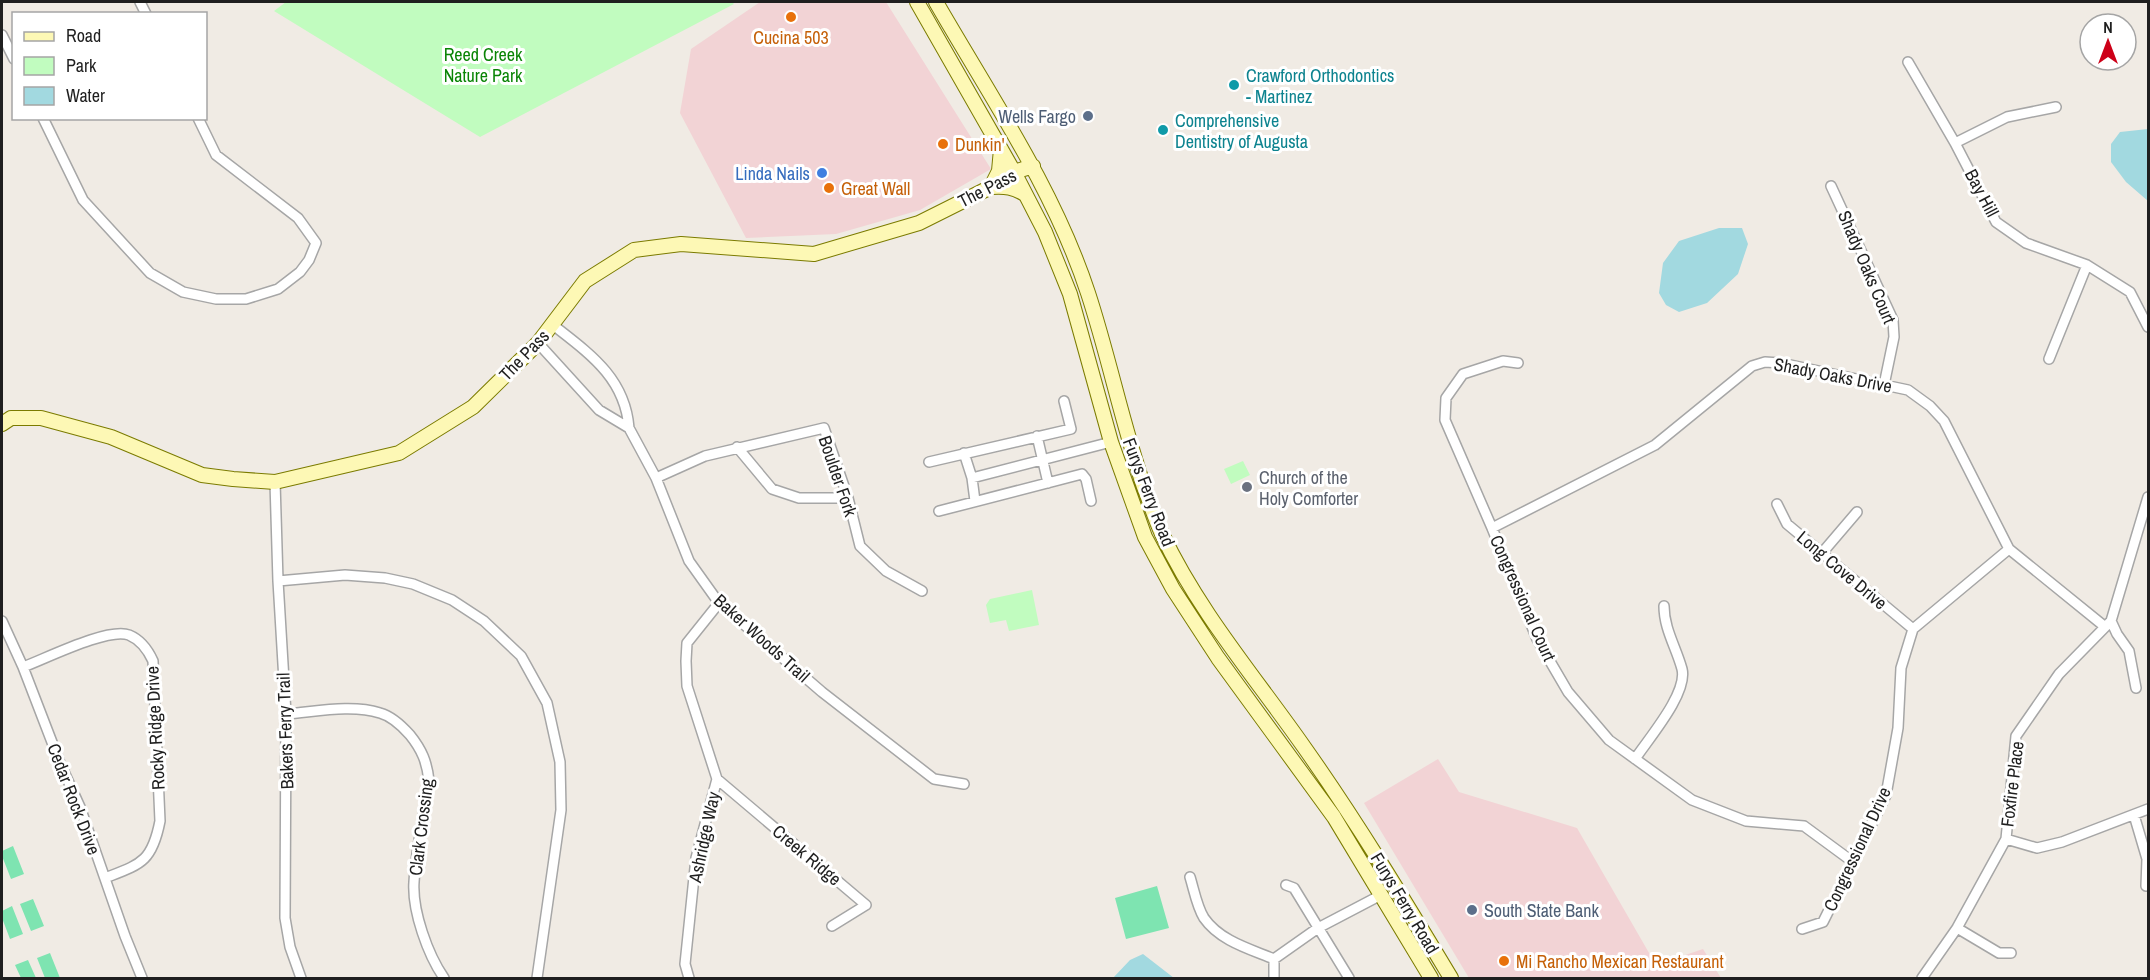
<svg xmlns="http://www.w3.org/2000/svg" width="2150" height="980" font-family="'Archivo Narrow',sans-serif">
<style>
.commercial{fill:#f2d3d5}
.park{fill:#c1fcbf}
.pitch{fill:#7ee4b1}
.water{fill:#a2d9e0}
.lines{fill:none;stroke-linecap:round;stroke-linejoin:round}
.street-casing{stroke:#a6a6a6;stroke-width:12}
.secondary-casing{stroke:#7b7b00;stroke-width:16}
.street{stroke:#fff;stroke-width:9}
.secondary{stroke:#fdf8b5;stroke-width:14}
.food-dot{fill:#e8710a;stroke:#fff;stroke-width:2}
.culture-dot{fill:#0f9aa8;stroke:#fff;stroke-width:2}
.service-dot{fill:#5c6f8a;stroke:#fff;stroke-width:2}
.shop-dot{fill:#3f7fe0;stroke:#fff;stroke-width:2}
.worship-dot{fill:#6b7280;stroke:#fff;stroke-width:2}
.labels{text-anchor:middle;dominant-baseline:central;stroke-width:6;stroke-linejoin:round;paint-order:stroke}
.food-label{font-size:18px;fill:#c56008;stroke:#fff;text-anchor:start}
.park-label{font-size:18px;fill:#098405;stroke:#fff}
.culture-label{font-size:18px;fill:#0d838f;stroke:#fff;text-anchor:start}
.service-label{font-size:18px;fill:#4e5e75;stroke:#fff;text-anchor:end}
.shop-label{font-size:18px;fill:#366cbe;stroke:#fff;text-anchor:end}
.street-label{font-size:18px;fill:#1f1f1f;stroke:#fff}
.worship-label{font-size:18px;fill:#5b616d;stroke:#fff;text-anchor:start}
</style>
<rect width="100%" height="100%" fill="#f0ebe4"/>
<path class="commercial" d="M760,2H886L991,169L920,210L836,234L746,238L680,113L691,49Z
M1438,759L1459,792L1577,828L1656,965L1703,949L1721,978H1469L1364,803Z"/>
<path class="park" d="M286,2H732L734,4L480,137L274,11Z
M1243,461L1250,475L1231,484L1224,469Z
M1032,590L1039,625L1009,631L1006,620L990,623L986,605L990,599Z"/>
<path class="pitch" d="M13,846L24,874L11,879L2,856V851Z
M1157,886L1169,928L1126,939L1115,898Z
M33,899L44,926L31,931L20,904Z
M12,906L23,934L10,939L2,918V911Z
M50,953L60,978H45L37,958Z
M28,960L36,978H21L15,965Z"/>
<path class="water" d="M2148,129V201L2126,182L2111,162V144L2120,132Z
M1719,228H1742L1748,244L1738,274L1707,303L1679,312L1666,305L1659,293L1663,263L1679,241Z
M1143,954L1174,978H1113L1130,960Z"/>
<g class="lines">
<g class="street-casing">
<path id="street" d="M140,2L146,14
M2,35L14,59
M1908,62L1955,143L1996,222L2026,243L2087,265L2130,292L2148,327
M43,118L83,200L150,273L183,292L216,299H246L278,289L300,272L309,260L316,243L298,218L216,155L198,118
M1955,143L2007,117L2056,107
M1831,186L1893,320L1894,337L1884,385
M553,325C590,354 625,378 629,428
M538,343L599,410L629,428L656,478L689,561L719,603L822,692L934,779L964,784
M2049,359L2087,265
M1518,363L1503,361L1463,374L1446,398L1445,420L1492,528L1537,639L1568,692L1609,740L1692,800L1746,821L1804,826L1853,862
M1037,436L1048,483
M737,447L772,489L799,498H848
M964,453L972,478L975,501
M929,462L1071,429L1064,401
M656,478L705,456L824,428L848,498L860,546L886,571L922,591
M972,478L1111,442
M275,482L278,581L286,714L285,918L290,947L301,978
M1777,504L1787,524L1913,629
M939,511L1082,474L1086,479L1091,501
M1492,528L1655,445L1752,366L1765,362L1781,363L1908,390L1930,406L1944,421L2009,549L2104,626
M1822,553L1857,512
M278,581L345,575L385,578L413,584L452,600L484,621L521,656L547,703L560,762L561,810L537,978
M2,621L23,667L60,763L80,807L125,936L142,978
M2111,621L2117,634L2129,651L2136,688
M23,667C45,659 108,627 129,635C141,640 148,650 153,661L160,821C152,862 141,864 105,878
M286,714C315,712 351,704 380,713C391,716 402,726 410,735C422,750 427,762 429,781C424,815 416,849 414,882C412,911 428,955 444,978
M1635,759C1649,738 1688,693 1682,669C1676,647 1664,629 1664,606
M717,779L866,905L832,926
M2134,815L2147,859L2146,886
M2006,839L2037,848L2062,842L2148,809
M1190,877C1194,890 1197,907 1204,918C1220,941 1250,949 1274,959
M1286,885L1294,888L1349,978
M1957,928L1999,953H2011
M1802,929L1823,922L1886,795L1898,728L1901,668L1913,629L2009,549
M689,978L685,964L696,858L717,779L687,686L686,661L687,643L719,603
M1274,978V959L1318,928L1381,895
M1922,978L1957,928L2006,839L2016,736L2059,674L2111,621L2148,497"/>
</g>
<g class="secondary-casing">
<path id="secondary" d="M917,2L1014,172L1045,232L1070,294L1111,442L1145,537L1173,589L1218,658L1334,817L1431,978
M936,2C990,96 1054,189 1088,293C1109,357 1122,423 1144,487C1150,502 1155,519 1162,534C1199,612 1255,677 1304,747C1357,822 1404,900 1451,978
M1001,149L999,171L991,187C1005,186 1014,187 1026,195
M2,424L11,418H41L111,437L202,475L233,479L275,482L399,453L473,407L538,343L585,281L634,250L681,244L814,254L919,223L991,187L1014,172L1033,166"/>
</g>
<use href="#street" class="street"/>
<use href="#secondary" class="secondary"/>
</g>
<g class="food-dot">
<circle cx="791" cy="17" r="6"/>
<circle cx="943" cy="144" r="6"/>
<circle cx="829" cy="188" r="6"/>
<circle cx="1504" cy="961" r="6"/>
</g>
<g class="culture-dot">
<circle cx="1234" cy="85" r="6"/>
<circle cx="1163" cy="130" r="6"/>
</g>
<g class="service-dot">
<circle cx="1088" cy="116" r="6"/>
<circle cx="1472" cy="910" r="6"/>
</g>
<circle class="shop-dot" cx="822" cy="173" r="6"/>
<circle class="worship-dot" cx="1247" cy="487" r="6"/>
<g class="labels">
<g class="food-label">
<text x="791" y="37" text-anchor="middle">Cucina 503</text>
<text x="955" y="144">Dunkin'</text>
<text x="841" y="188">Great Wall</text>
<text x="1516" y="961">Mi Rancho Mexican Restaurant</text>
</g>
<g class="park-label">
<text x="483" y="54">Reed Creek<tspan x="483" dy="21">Nature Park</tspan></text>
</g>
<g class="culture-label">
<text x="1246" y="75">Crawford Orthodontics<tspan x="1246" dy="21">- Martinez</tspan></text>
<text x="1175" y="120">Comprehensive<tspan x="1175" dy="21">Dentistry of Augusta</tspan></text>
</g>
<g class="service-label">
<text x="1076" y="116">Wells Fargo</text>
<text x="1484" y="910" text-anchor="start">South State Bank</text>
</g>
<g class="shop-label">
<text x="810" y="173">Linda Nails</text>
</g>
<g class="street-label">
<text transform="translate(987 188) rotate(-27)">The Pass</text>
<text transform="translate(1982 193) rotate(62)">Bay Hill</text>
<text transform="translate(1867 267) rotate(67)">Shady Oaks Court</text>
<text transform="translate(524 355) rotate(-46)">The Pass</text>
<text transform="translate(1833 375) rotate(11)">Shady Oaks Drive</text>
<text transform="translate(838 476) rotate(71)">Boulder Fork</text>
<text transform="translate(1149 492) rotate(69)">Furys Ferry Road</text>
<text transform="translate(1842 570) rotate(40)">Long Cove Drive</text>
<text transform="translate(1523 598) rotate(66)">Congressional Court</text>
<text transform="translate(762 638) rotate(42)">Baker Woods Trail</text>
<text transform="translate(155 728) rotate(-93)">Rocky Ridge Drive</text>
<text transform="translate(285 731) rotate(-92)">Bakers Ferry Trail</text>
<text transform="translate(2012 784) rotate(-83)">Foxfire Place</text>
<text transform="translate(74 799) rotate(69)">Cedar Rock Drive</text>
<text transform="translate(421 827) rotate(-83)">Clark Crossing</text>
<text transform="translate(704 837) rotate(-78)">Ashridge Way</text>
<text transform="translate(1857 849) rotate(-65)">Congressional Drive</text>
<text transform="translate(807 855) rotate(40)">Creek Ridge</text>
<text transform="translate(1405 903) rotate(59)">Furys Ferry Road</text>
</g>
<g class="worship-label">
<text x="1259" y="477">Church of the<tspan x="1259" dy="21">Holy Comforter</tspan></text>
</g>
</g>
<rect width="2150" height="980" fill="none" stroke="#1f1f1f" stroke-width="6"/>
<rect x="12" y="12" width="195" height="108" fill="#ffffff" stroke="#a5a5a5" stroke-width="1.5"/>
<rect x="24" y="32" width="30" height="9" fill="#fdf8b5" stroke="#a5a5a5" stroke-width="1.5"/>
<text x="66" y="42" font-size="18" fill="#1f1f1f">Road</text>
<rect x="24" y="57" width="30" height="18" fill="#c1fcbf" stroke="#a5a5a5" stroke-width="1.5"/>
<text x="66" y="72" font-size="18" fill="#1f1f1f">Park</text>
<rect x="24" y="87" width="30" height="18" fill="#a2d9e0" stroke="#a5a5a5" stroke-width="1.5"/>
<text x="66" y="102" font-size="18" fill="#1f1f1f">Water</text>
<g transform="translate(2108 42)"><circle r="28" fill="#ffffff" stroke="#a5a5a5" stroke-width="1.5"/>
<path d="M0-4.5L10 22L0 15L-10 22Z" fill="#cd0018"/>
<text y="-9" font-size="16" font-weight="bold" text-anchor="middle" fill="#1f1f1f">N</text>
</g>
</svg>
